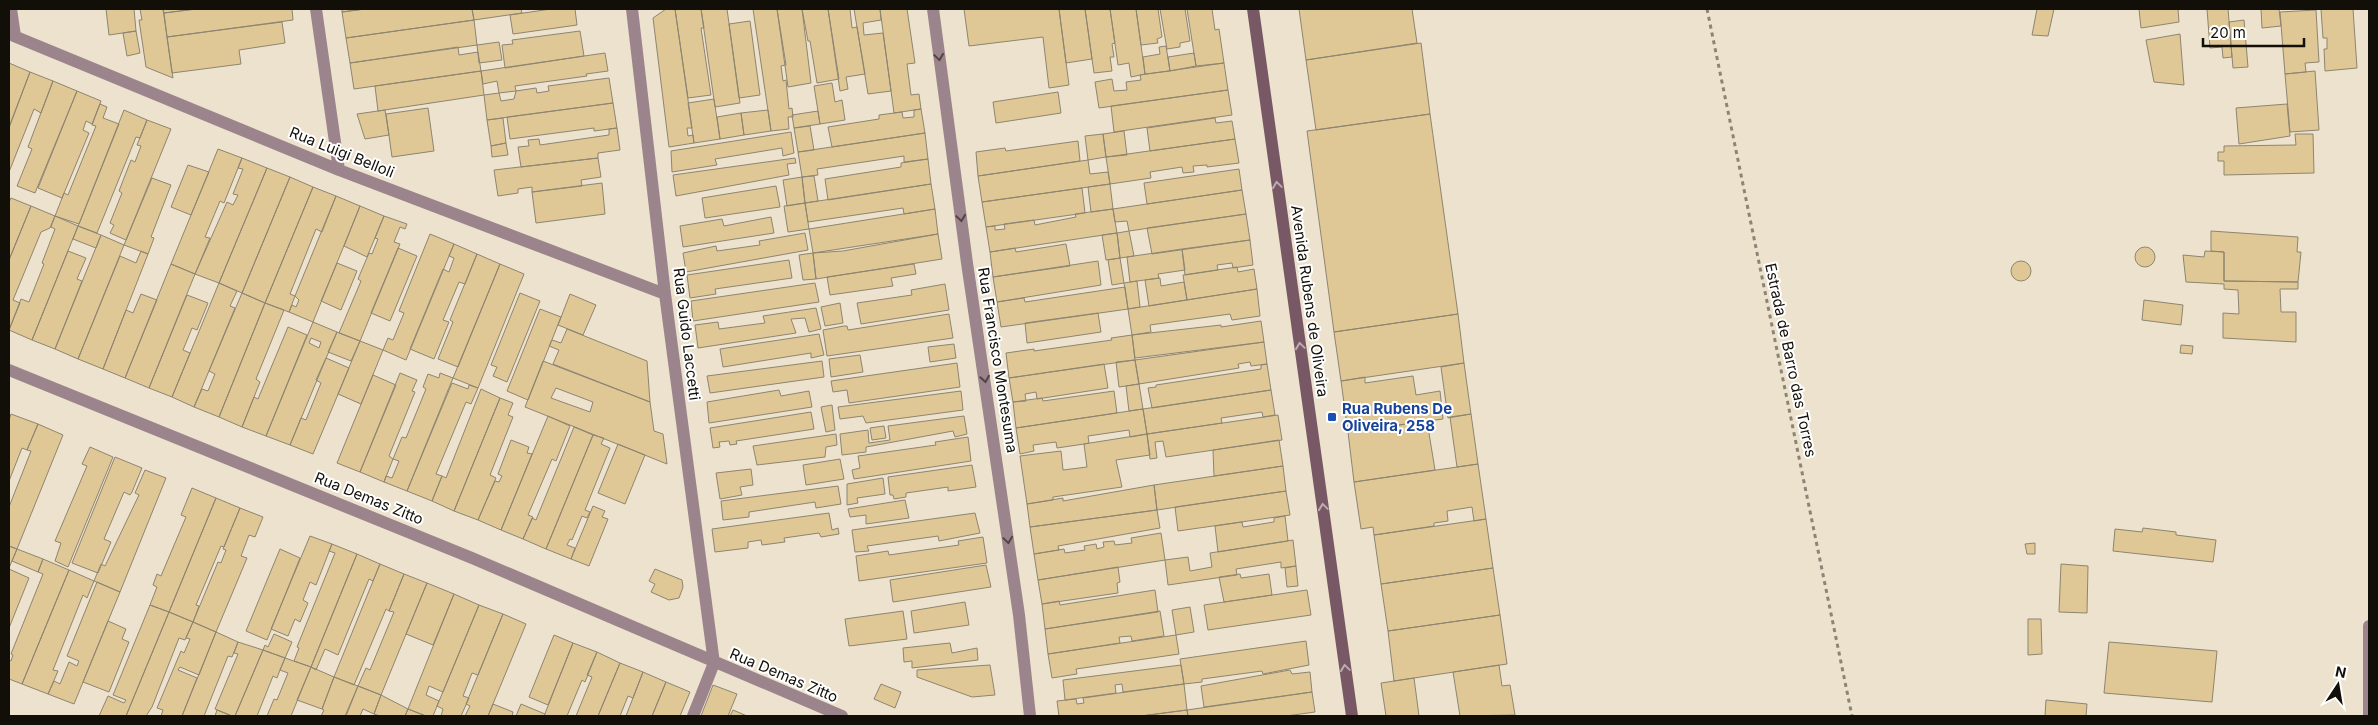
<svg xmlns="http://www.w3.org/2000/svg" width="2378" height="725" font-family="Inter,sans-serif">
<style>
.building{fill:#dfc896;stroke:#8e8571;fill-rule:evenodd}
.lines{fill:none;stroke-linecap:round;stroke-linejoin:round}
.path{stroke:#8c8576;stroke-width:3;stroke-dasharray:4 4;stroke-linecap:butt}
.lane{stroke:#9c848d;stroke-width:12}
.street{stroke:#9c848d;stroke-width:12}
.secondary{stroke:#795865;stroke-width:12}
.oneway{stroke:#504444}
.oneway2{stroke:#bcacb2}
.transit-dot{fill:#1a4fb4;stroke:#fff;stroke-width:2}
.labels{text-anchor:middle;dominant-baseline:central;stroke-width:4;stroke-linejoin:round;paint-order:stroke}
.street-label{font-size:15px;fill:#120f08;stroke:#fff}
.transit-label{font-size:15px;font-weight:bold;fill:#164399;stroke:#fff;text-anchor:start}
</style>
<rect width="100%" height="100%" fill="#ece2cd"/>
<path class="building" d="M106,9H134L136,31L109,35Z
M140,9H163L173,78L146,67L139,20H142Z
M163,9H196L164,13Z
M196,9H292L293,20L167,37L164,13Z
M342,9H365L342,12Z
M365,9H472L474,20L346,38L342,12Z
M472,9H521L522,13L474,20Z
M551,9H575L577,25L513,34L510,15Z
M666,9H675L692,128H687L688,136L693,135L694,143L669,147L653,18Z
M675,9H701L704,28H701L711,95L688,98Z
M701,9H727L740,103L715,107Z
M753,9H777L786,65L781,66L783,81L786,80L789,109L792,108L793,117H788L789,129L771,131Z
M777,9H802L811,83L788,87Z
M802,9H828L839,79L817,83L810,41H808Z
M828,9H850L852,28L857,27L865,74L846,77L848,89L840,91Z
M854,9H880L881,20L863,23L864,35L883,33L891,91L868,94Z
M880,9H907L915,63L907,64L911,95L919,94L921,109L894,113Z
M964,9H1059L1069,85L1049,88L1043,37L969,46Z
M1059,9H1085L1092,59L1066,63Z
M1085,9H1110L1115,43L1112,44L1114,57H1110L1112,71L1094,73Z
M1110,9H1136L1145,74L1131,77L1129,63L1118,65Z
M1136,9H1158L1162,37L1157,39L1158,43L1141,45Z
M1160,9H1185L1190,41L1180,43V47L1167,49Z
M1187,9H1212L1215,30L1219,29L1224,63L1196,66Z
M1299,9H1412L1417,43L1306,60Z
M2037,9H2054L2048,36L2032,35Z
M2139,9H2178L2179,22L2141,28Z
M2207,9H2228L2232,57L2223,58L2222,47L2210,48Z
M2261,9H2279L2281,26L2262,28Z
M2321,9H2353L2357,68L2325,71L2324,49H2327V38H2323Z
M2316,10L2319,62L2305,63L2306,72L2285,74L2280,12Z
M474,20L477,45L350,63L346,38Z
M2244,20L2248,67L2233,68L2229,22Z
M750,21L760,95L739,98L729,24Z
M282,22L285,43L239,50L241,64L172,73L167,37Z
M136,31L140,53L127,56L123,33Z
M580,31L584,56L505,68L502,45L513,44L512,40Z
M2180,34L2184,85L2154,82L2146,40Z
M499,42L502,60L479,63L477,45Z
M1421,43L1430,114L1316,130L1306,60Z
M1166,46L1170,71L1145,74L1143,57L1160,54L1159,47Z
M458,47L459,55L478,52L481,71L354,89L350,63Z
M605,53L608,71L586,74L587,76L515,86L516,91L499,93L497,81L483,84L481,71Z
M1194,53L1196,66L1170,71L1168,57Z
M9,63L30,72L9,127Z
M1224,63L1228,90L1099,108L1095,82L1112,79L1114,91L1127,90L1126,82L1141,80L1140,75Z
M481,71L484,95L378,111L375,86Z
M2315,71L2319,130L2290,132L2285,74Z
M30,72L53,81L41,113L34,109L9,172V128Z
M609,78L613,103L487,120L484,95L499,93L501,101L514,99L516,91L536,88L537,93L549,91L548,86Z
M53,81L77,91L35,193L17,186L32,149L28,147Z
M832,83L835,102L842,100L845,120L820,124L814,86Z
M1228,90L1232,115L1114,132L1111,106Z
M77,91L101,101L92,124L86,121L83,130L89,133L62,198L38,188Z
M1058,92L1061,113L996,123L993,102Z
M714,99L720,139L694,143L688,103Z
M613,103L617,128L594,131V128L510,139L507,117Z
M100,104L107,107L103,118L119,124L79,224L55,216L64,193L68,195L96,126L92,125Z
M2287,104L2290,136L2239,144L2236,108Z
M428,108L434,151L392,157L386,114Z
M921,109L925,133L832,147L828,127L879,119V115L902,112L903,118L914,117V110Z
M124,110L147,120L140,138L136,137L97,233L78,226L79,224Z
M385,110L389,135L365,139L357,114Z
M768,110L771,131L744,135L741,113Z
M818,111L820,124L794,128L792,115Z
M741,113L744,135L720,139L717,117Z
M1430,114L1458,314L1334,332L1307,131Z
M503,118L506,143L491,146L487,120Z
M1215,118L1216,123L1232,121L1235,139L1150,151L1147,128Z
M147,120L171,129L126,240L110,233L114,225L110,223L122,193L119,191L131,160L135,162L141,146L137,145Z
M810,126L814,150L798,152L794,128Z
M617,128L620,150L598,153V158L521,167L518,147L529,146L528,140L539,139L540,145L609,135V129Z
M1124,131L1127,155L1106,157L1103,134Z
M791,132L794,153L783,156L782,148L715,159L717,165L672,172L671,151Z
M925,133L928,159L904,162V156L817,169L818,175L802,177L798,152Z
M1103,134L1106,157L1088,160L1085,136Z
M2295,134H2313L2314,173L2224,175V161H2218V152H2224V146L2296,145Z
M1235,139L1239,163L1207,167V165L1193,166L1194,172L1183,173L1182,167L1150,172L1151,178L1110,184L1106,157Z
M1078,141L1080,161L978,176L976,152L1005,148L1006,151Z
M506,143L508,155L492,157L491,146Z
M218,149L242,158L224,203L220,201L205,237L210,238L195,274L171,264Z
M242,158L267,168L219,283L195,274L227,202L233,205L238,195L233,194L243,169L238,168Z
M598,158L601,177L581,180L582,186L532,192V187L518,189V193L498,196L494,170Z
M795,158L796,163L787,164L789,175L676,196L673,175Z
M928,159L931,184L828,200L825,179L901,167V163Z
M1088,160L1090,174L1108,172L1110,184L982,202L978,176Z
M188,165L209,172L191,215L171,207Z
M267,168L290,177L242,293L219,283Z
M1239,169L1242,190L1147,204L1144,183Z
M814,176L818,201L805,203L802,177Z
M290,177L313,187L265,303L242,293Z
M802,177L805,203L787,206L783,180Z
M152,178L171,185L151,237L154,238L148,254L124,245Z
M602,183L605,214L536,223L532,192Z
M931,184L935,209L904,214L903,208L808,222L805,203Z
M1110,184L1113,209L1091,212L1088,187Z
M776,186L780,207L705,218L702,198Z
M313,187L336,196L322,232L316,229L290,294L295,296L289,312L265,303Z
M1082,188L1085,213L986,227L982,202Z
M1242,190L1246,214L1129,231L1127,221L1115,222L1113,209Z
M336,196L360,206L313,322L289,312L292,305L296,307L299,300L295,296Z
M11,198L31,206L9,260V202Z
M805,203L809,229L788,232L784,206Z
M31,206L55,216L50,228L41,232L13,300L20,303L9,330V260Z
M360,206L384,216L367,257L344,246Z
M935,209L938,234L813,253L809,229Z
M1113,209L1117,233L990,252L986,227L995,226V230L1005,229L1004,224L1034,220L1035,225L1076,217L1075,214Z
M1246,214L1250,240L1152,254L1147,228Z
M55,216L78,226L32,340L9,330L21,299L29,302L44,264L42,263L55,229L51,227Z
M384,216L407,224L405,229L400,227L394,242L400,244L360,341L339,333L361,281L358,279L369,253L372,254L378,239L375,238Z
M771,217L774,233L683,247L680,226L722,219L724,226Z
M78,226L101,235L96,248L73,239Z
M1129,231L1134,256L1120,258L1117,233Z
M2211,231L2298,237L2297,252H2301L2298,282L2224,281V252L2211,251Z
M805,233L808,250L686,272L683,253L716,246L717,251L760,245L759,241Z
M1117,233L1120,258L1106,260L1102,235Z
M430,234L454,244L406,360L383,350L388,338L393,340L404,313L399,311Z
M938,234L942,259L816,279L813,253L843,251Z
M101,235L124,245L78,359L55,349Z
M1250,240L1253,265L1233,268L1232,263L1217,265L1218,270L1185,275L1182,249Z
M454,244L477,254L465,284L459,282L443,320L449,322L434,359L410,349L443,269L449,272L454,258L449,256Z
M1066,244L1070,266L993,277L990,252L1015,248L1016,252Z
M2135 257a10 10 0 1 1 20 0a10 10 0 1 1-20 0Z
M398,248L417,256L390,321L371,313Z
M1182,249L1185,270L1158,274L1159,278L1130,282L1127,257Z
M68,251L86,258L77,279L82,281L55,349L32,340Z
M141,251L148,254L103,369L78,359L120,256L136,263Z
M2205,251L2224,252V281L2298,282V289H2280L2281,312H2296V342L2223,338V313L2239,314L2238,290L2224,289V284L2186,282L2183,255L2204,257Z
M813,253L816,279L803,280L799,255Z
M477,254L500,264L458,367L438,359L453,322L450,320Z
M1120,258L1124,283L1112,285L1108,260Z
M789,260L792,278L715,289L716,294L690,298L687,275Z
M2011 271a10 10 0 1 1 20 0a10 10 0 1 1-20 0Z
M1098,261L1101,285L997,302L993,277Z
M337,263L357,271L341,310L321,301Z
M171,264L195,274L149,388L125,378Z
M500,264L524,274L478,388L453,378Z
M914,264L916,274L891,278L893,286L830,295L827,277Z
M1237,267L1238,272L1254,269L1257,289L1187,300L1183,275Z
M1160,278L1161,286L1184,282L1187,300L1149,306L1145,280Z
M1137,281L1140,307L1128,309L1124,283Z
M219,283L237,291L230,306L235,308L194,407L172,397Z
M815,283L819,302L693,321L691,301Z
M945,284L949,310L861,324L857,303L912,295L911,290Z
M1125,287L1128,309L1001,327L997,302L1024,298L1025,302Z
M1257,289L1260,316L1232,320L1230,314L1150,325L1151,332L1132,335L1128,309Z
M242,293L265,303L219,417L194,407L202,389L208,391L215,374L209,371Z
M520,293L540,301L507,382L493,376L497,367L491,365Z
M141,294L157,300L125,378L103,369L126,310L133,313Z
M570,294L596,305L583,335L558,325Z
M187,295L208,303L197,330L192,328L183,350L190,353L172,397L149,388Z
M2144,300L2183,305L2181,325L2142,320Z
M265,303L284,310L256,379L260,382L242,427L219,417Z
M840,303L843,323L825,326L821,307Z
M816,308L821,329L809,332L805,318L791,319L796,333L698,348L695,325L718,322L719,329L765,323L763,316Z
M540,309L561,317L528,400L507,391Z
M1098,313L1101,332L1027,343L1025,323Z
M949,314L953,338L827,356L823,330L844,326H847L848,330Z
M1458,314L1464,363L1341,381L1334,332Z
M1261,321L1264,342L1135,358L1132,335L1221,325V327Z
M313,322L337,332L290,445L266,436ZM311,338L321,342L319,348L309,343Z
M288,327L307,335L266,436L242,427L254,397L258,399Z
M567,329L647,361L650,402L553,364L559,350L549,346L552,340L561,343Z
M337,332L360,341L351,361L328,352Z
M819,334L824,355L811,358V353L723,367L720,349Z
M1132,335L1135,360L1009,378L1006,353L1034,349V351L1112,340L1111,338Z
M360,341L383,350L361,404L338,394Z
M1264,342L1267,364L1251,366L1250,362L1238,364L1239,368L1139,384L1135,360Z
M954,344L956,358L930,362L928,347Z
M2181,345L2193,346L2192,354L2180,353Z
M860,355L863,372L831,377L829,359Z
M326,358L349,368L313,454L290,445L301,418L306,420L321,383L316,380Z
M1135,360L1139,384L1119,387L1116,362Z
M543,361L650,402L654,431L663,434L667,464L525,407ZM556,388L593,402L590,412L551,398Z
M822,361L824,377L710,393L707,376Z
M957,363L960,387L849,403L847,390L833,392L831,381Z
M1464,363L1471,414L1448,418L1441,367Z
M1104,364L1108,388L1037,399L1036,392L1025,394L1026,401L1013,402L1009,378Z
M1267,364L1271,390L1152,408L1148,388L1156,387V385L1261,369V365Z
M400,373L417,380L412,391L415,392L389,456L393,459L384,482L360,472Z
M440,373L453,378L407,491L384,482L386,476L392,478L399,461L393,459L402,437L406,438L426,389L423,387L428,374L439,378Z
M373,375L396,385L360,472L337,463Z
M1413,376L1416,395L1440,391L1443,419L1348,432L1341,381L1365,377V383Z
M452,383L468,389L469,385L478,388L471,404L466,402L436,474L442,476L432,501L407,491Z
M1139,384L1143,409L1129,411L1126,386Z
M481,389L500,398L454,511L432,501L442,476L446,478Z
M779,390L781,396L809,391L812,407L709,423L707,402Z
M1271,390L1275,415L1263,417L1262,412L1221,418L1222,423L1147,434L1143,409Z
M961,391L963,410L866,423L863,416L840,419L838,407Z
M1114,391L1117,413L1016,428L1013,402L1042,398L1043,401Z
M500,398L513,403L508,415L513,417L490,475L496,478L478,520L454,511Z
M832,405L835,430L826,432L821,407Z
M1143,409L1147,434L1130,437L1129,430L1088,436L1089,443L1084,444L1057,448L1056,442L1033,445L1034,451L1020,454L1016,428Z
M811,412L814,429L736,441L737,444L730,445L729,441L719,442L720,447L713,448L710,428Z
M11,414L38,424L27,450L22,448L9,481V420Z
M1471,414L1478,464L1457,467L1450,417Z
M1278,415L1282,440L1166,457L1163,441L1155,442L1157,458L1150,459L1147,434Z
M548,416L570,426L556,461L552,459L528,515L533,517L523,539L501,530Z
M964,416L967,434L955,437L953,431L866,447V452L842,455L840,434L868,430L869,443L890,440L888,426Z
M1427,421L1435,470L1354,482L1348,432Z
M38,424L63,435L17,549L9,546V507L31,451L27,450Z
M884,426L886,438L872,440L870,428Z
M574,427L593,435L546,549L523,539L532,518L536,520Z
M836,434L837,445L826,447L825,457L757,465L753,446Z
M1147,434L1150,455L1116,460L1122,487L1053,497V500L1027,504L1020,456L1061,451L1063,470L1087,467L1084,444Z
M593,435L604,438L601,444L610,448L585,510L590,512L587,518L582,516L572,540L570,539L567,545L575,548L571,559L546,549Z
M968,437L971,461L854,479L852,470L860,468L858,456L936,445L935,442Z
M511,440L529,447L527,453L532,454L501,530L478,520L495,481L499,482L502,476L498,474Z
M1279,440L1283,466L1214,476L1213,450Z
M618,444L645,455L625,504L598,493Z
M90,447L113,457L68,567L55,561L61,543L55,541L87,466L82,464Z
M115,457L142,468L132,492L130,495L124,492L104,539L111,542L98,573L72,563Z
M840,459L844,479L806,485L803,465Z
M1478,464L1486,519L1474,521L1472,507L1447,511L1448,521L1434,523V526L1374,535L1373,527L1361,529L1354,482Z
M972,465L976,487L948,491V487L906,493V497L894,499L893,495H890L888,477Z
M1283,466L1286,491L1157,510L1154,485Z
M751,469L753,485L740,487L742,495L720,499L716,473Z
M145,470L166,478L120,592L94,581L101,564L105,566L139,495L135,493Z
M883,478L885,494L857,498L858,503L847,505V484Z
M1154,485L1157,510L1030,527L1027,504L1063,498V501Z
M838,486L841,504L816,508L815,502L749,512V517L723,520L721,501Z
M192,488L216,498L169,612L150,605L157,587L153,585L157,574L161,576L186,517L181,515Z
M1286,491L1290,515L1178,531L1175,507Z
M216,498L240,508L224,547L221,546L196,605L199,606L193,622L169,612Z
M905,500L909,518L866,524V515L850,517L848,509Z
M593,506L605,511L602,517L608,519L589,566L571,559Z
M240,508L263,517L255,537L249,535L241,556L247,558L216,632L193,622L218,562L221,563L226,550L223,549Z
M1157,510L1160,528L1058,546L1059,550L1034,554L1030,527Z
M829,513L832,530L838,528L839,534L821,537L819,533L784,538L785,542L762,545L761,540L748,542V548L715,552L712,529Z
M975,513L980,533L939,541L938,536L867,546L869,551L855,552L852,530Z
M1285,516L1288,541L1218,552L1215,526L1242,522L1243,527L1274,522V518Z
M1486,519L1493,568L1381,584L1374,535Z
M2143,528L2176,532V535L2216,540L2213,562L2113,551L2115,529L2142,532Z
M1161,533L1165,560L1038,580L1034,554L1064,549L1065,553L1085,550L1084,546L1096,544L1097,549L1104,547L1103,542L1114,541L1115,545L1132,543L1131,538Z
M310,536L332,544L316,585L310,582L303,600L308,603L300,622L295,619L288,636L271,629Z
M983,537L987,563L859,581L856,556L888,551L889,555L959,545L958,541Z
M1293,540L1296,566L1281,568V562L1236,569L1237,575L1168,585L1165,560L1188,557L1190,571L1212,567L1210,553Z
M2035,543V554H2027L2025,544Z
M332,544L357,554L311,667L294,661L299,648L297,647L335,553L329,551Z
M9,546L17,549L9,568Z
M17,549L43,559L38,572L12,561Z
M280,549L300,558L267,640L246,631Z
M357,554L380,564L373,581L369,579L338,655L325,649L316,670L311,667Z
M43,559L69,570L22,684L9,679V660L11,661L13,655L11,654L43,574L38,572Z
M380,564L404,574L389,611L386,609L354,685L334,677Z
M2061,564L2088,566L2087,613L2059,612Z
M986,565L991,587L893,602L890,580Z
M1296,566L1298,586L1287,587L1285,568Z
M1118,567L1120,582L1117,583L1118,593L1042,604L1038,580Z
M1493,568L1500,615L1388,631L1381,584Z
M9,569L29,578L9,628Z
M655,569L682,580L683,587L679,598L669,600L651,592L655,584L649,581Z
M69,570L94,581L87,598L83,595L53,670L58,671L48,694L22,684Z
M404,574L427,583L381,695L358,686L366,668L370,670L394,612L389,611Z
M1240,574L1241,578L1269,574L1272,595L1224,602L1219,577Z
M97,582L120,592L74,704L48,694L54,681L60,684L69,662L77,666L79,661L67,656Z
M427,583L454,594L433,645L406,634Z
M1155,590L1158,612L1045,629L1042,604L1059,601L1060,605Z
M1307,590L1311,615L1208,630L1204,605Z
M454,594L479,605L443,692L429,686L426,695L439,701L433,716H426L408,709Z
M965,602L969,625L914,633L911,611Z
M150,605L169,612L126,716H99L108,696L124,703L126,700L113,695Z
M479,605L503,614L478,675L472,673L463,696L469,698L461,716H441L443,709L437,706Z
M1190,607L1194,632L1176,635L1172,610Z
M903,611L907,639L849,646L845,619Z
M1160,611L1164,636L1132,641L1131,636L1119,637L1120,643L1048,654L1045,629Z
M169,612L193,622L185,640L179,638L152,707L146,716H126Z
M503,614L526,624L488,716H465L470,706L466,704Z
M1500,615L1507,664L1394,681L1388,631Z
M2028,619H2041L2042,654L2028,655Z
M108,621L126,629L122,639L129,642L109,692L83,682Z
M193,622L216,632L199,675L180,667L178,670L197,678L182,716H161L163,710L157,708L181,651L184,653L190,639L186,638Z
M216,632L238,642L232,657L228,656L204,716H182Z
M274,634L292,642L285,658L263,650L265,645L268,647Z
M554,635L573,643L548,705L529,697Z
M1176,635L1179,654L1076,669L1077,674L1052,678L1048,654Z
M1306,641L1309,665L1263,674L1262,671L1202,679V682L1184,684L1180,659Z
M238,642L263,650L235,716H232L215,709L238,654L234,653Z
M2109,642L2217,651L2212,702L2104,693Z
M573,643L597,652L585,682L582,680L567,716H544Z
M950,643L952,653L977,648L978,660L912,668V661L904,662L903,648Z
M263,650L285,658L280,670L277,678L273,676L257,716H235Z
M597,652L620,663L598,716H576L592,677L587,675Z
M285,658L311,667L291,716H267L274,699L277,700L288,673L280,670Z
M620,663L643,672L633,698L628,696L620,716H598Z
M990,665L995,695L972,697L917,677V670Z
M1181,665L1184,684L1123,692L1122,684L1115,685L1116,693L1065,700L1063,680Z
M1499,665L1502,686L1510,685L1515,715L1460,716L1453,672Z
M311,667L334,677L322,709L297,700Z
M1290,670L1292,674L1310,672L1312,692L1204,707L1201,686Z
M643,672L666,682L652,716H626Z
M334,677L358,686L346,716H321L324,710L322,709Z
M1414,678L1419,716H1386L1381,683Z
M666,682L690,692L680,716H652Z
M881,684L901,692L895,708L874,699Z
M1184,684L1187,710L1141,716H1059L1057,701L1076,699L1077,704L1084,703L1083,698Z
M713,685L737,694L728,716H701Z
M358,686L381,695L374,714L363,709L360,716H345Z
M1312,692L1315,712L1286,716H1188L1187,710Z
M381,695L408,709L405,716H380L374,714Z
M2046,700L2087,704L2086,716H2045Z
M493,704L513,712L512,716H488Z
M521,704L545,714L544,716H516Z
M408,709L426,716H405Z
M217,710L232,716H215Z
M733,710L747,716H730Z
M1187,710L1188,716H1141Z"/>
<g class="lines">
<path class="path" d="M1707,9L1852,716"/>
<path class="lane" d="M693,716L714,663"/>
<path class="street" d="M11,9L15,36
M316,9L339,170
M632,9L665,294L714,663
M933,9L967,263L1019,615L1030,716
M9,34L339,170L665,294
M9,370L472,558L842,716
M2369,716V626"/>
<path class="secondary" d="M1253,9L1352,716"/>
</g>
<defs><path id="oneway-chevron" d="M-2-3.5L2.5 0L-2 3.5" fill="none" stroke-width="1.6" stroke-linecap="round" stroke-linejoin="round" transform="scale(1.25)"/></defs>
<g class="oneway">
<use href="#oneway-chevron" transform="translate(939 57) rotate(82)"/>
<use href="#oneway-chevron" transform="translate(961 218) rotate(82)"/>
<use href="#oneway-chevron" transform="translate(985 379) rotate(81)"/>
<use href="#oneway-chevron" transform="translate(1008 540) rotate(82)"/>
</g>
<g class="oneway2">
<use href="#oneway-chevron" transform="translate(1277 185) rotate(-98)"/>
<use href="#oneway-chevron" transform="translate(1300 346) rotate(-98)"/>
<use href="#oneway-chevron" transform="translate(1323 507) rotate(-98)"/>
<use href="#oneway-chevron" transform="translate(1345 668) rotate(-98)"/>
</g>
<rect class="transit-dot" x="1327" y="412" width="10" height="10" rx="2.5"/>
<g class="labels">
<g class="street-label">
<text transform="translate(342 152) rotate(22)">Rua Luigi Belloli</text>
<text transform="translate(1310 301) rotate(82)">Avenida Rubens de Oliveira</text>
<text transform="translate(687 334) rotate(83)">Rua Guido Laccetti</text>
<text transform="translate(998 360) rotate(81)">Rua Francisco Montesuma</text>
<text transform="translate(1791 360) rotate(78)">Estrada de Barro das Torres</text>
<text transform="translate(369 498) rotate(22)">Rua Demas Zitto</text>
<text transform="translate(784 675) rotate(23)">Rua Demas Zitto</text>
</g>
<g class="transit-label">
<text x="1342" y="408">Rua Rubens De<tspan x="1342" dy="17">Oliveira, 258</tspan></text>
</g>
</g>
<rect width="2378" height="725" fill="none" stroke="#120f08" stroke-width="20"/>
<g transform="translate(2338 685) rotate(12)" stroke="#ffffff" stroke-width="4" paint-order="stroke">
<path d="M0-4L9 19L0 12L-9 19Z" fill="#120f08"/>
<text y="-8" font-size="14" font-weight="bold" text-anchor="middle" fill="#120f08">N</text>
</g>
<path d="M2203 38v8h101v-8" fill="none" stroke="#120f08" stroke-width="2.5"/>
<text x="2210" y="38" font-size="15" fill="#120f08" stroke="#ffffff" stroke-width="4" paint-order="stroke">20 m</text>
</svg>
